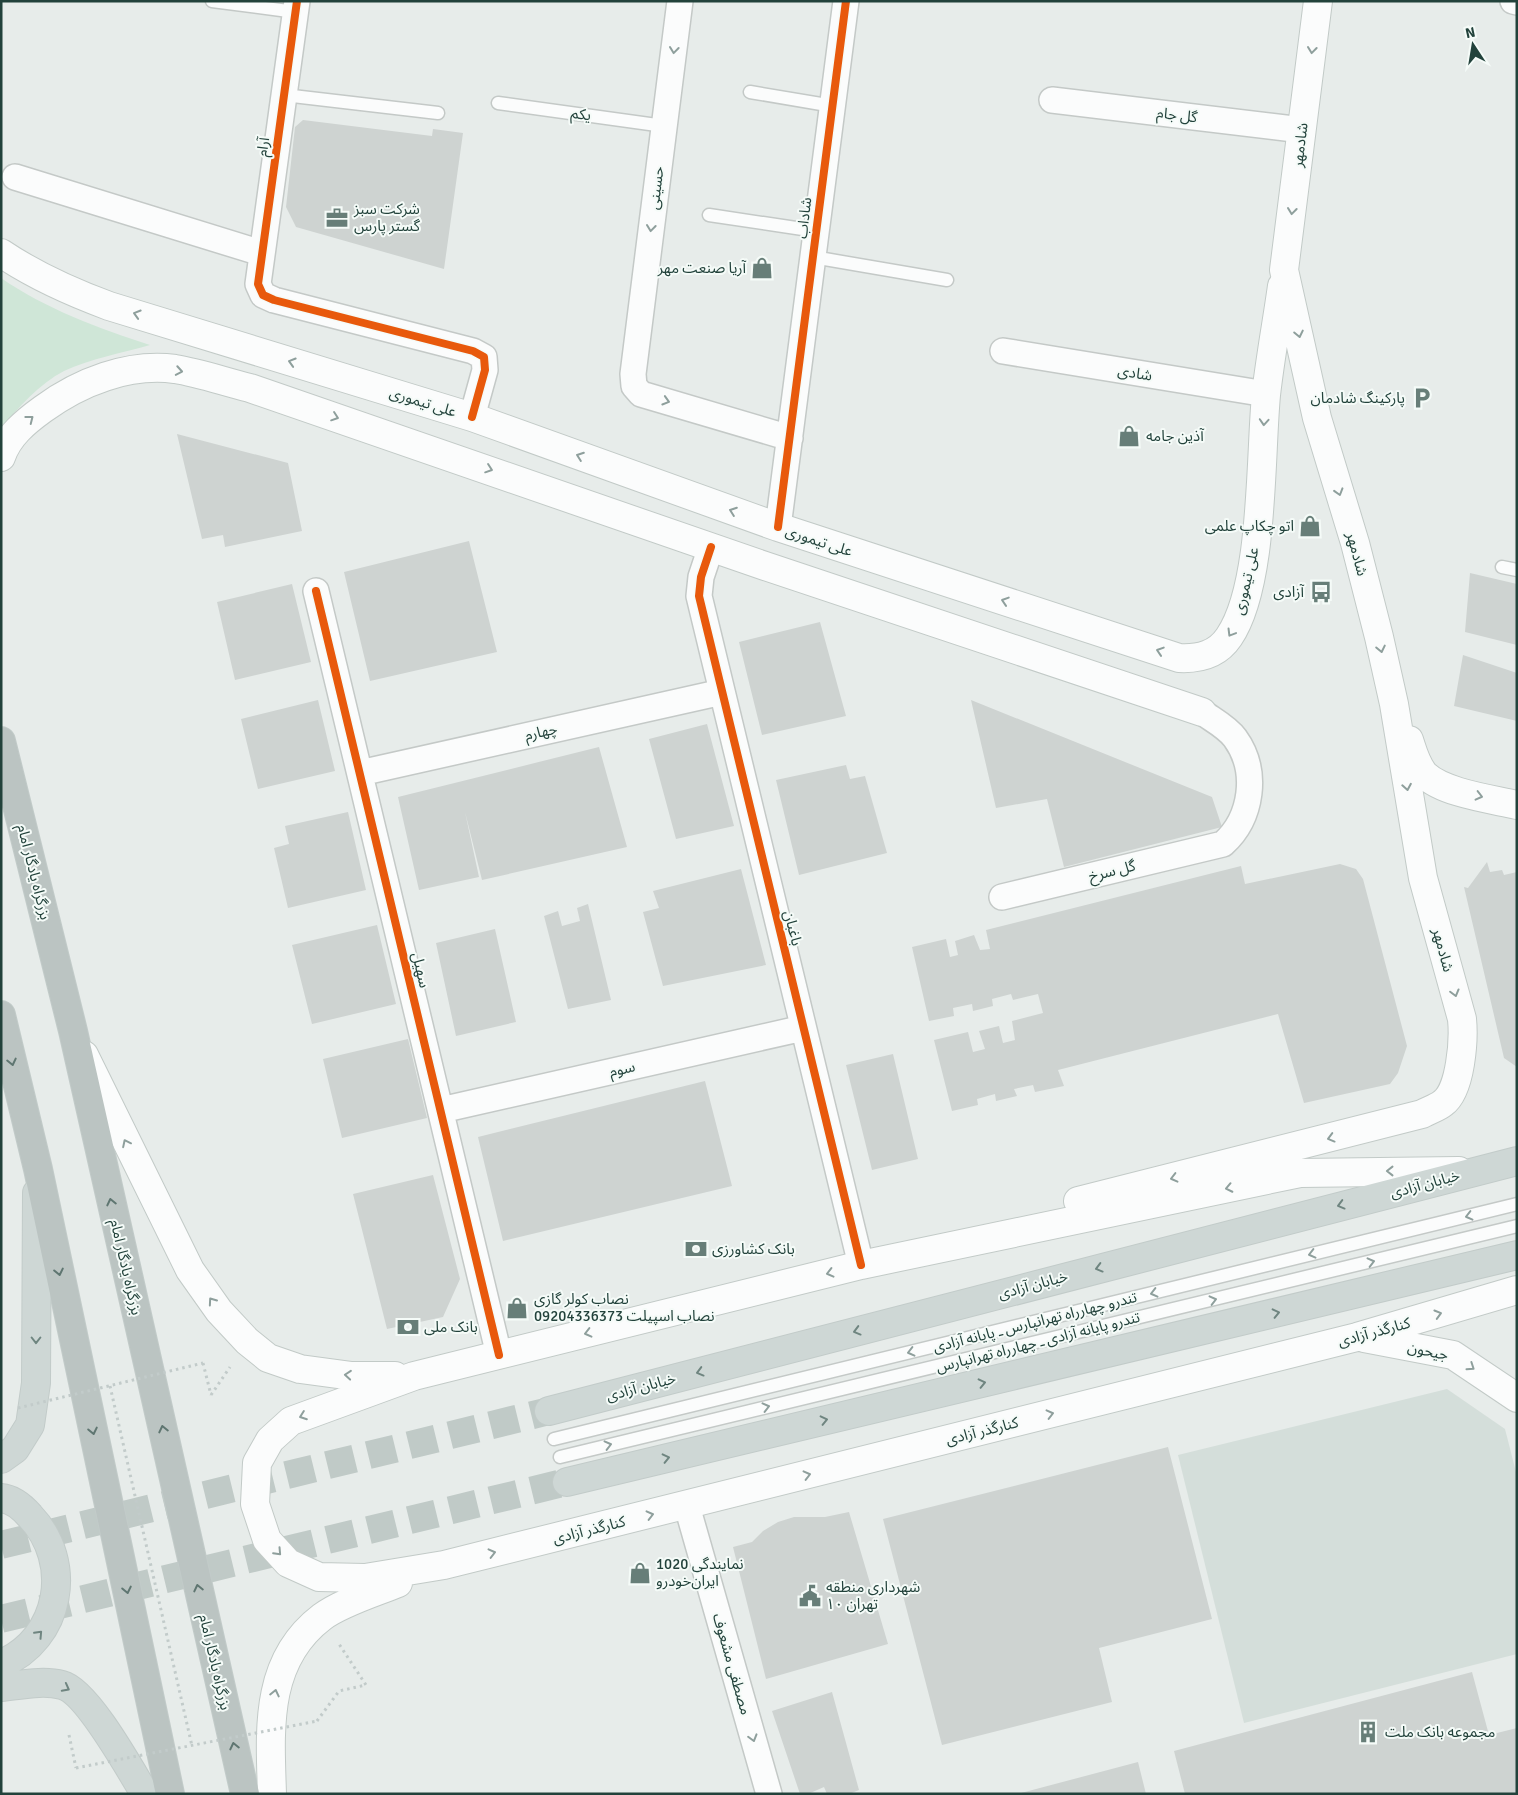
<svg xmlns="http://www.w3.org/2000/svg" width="1518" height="1795" font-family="Signika,'Noto Sans Arabic',sans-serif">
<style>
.built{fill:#d4deda}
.green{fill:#cfe6d7}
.building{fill:#ced3d1}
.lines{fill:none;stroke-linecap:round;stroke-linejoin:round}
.primary-tunnel{stroke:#c0cac7;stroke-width:28;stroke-dasharray:28 14;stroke-linecap:butt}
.lane-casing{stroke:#c4c9c7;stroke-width:15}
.street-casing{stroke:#c4c9c7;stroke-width:28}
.secondary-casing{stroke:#c2cac7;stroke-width:30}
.primary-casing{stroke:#c2cbc9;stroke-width:30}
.highway-casing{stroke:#c2cbc9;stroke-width:30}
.path{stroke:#c2cbca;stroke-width:3;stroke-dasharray:2.5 4;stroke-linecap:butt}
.lane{stroke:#fbfcfc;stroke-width:12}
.street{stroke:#fbfcfc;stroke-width:25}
.secondary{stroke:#fbfcfc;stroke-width:28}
.primary{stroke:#ced7d5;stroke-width:28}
.highway{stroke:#bbc4c2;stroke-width:28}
.path-bridge{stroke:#c2cbca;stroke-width:3;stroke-dasharray:2.5 4;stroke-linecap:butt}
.cycleway-casing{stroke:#f5fbf8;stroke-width:11}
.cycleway{stroke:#e8590c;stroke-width:8}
.oneway{stroke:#8e9f9c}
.oneway2{stroke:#5f7671}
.oneway3{stroke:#6f8580}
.labels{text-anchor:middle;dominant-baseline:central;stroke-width:4;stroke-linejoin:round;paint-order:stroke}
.street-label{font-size:15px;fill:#22423b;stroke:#f5fbf8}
.poi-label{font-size:15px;fill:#22423b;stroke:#f5fbf8;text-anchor:start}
</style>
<rect width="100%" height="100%" fill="#e7ecea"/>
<path class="built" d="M1447,1389L1505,1429L1517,1476V1654L1244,1723L1178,1455Z"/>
<path class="green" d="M1,278C46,309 98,328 150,345C122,353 90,359 64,371C39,384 19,407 1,428Z"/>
<path class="building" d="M303,120L432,136L433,129L463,133L444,269L296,227L286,207L295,127Z
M177,434L288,463L302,531L225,547L223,535L202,539Z
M469,541L497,652L370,681L344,572Z
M1470,573L1517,584V645L1465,632Z
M292,584L311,662L235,680L217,602Z
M820,622L846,716L762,735L739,642Z
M1463,655L1517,673V721L1454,706Z
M318,700L335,771L258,789L241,719Z
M971,700L1212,797L1222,827L1064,867L1047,799L996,808Z
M707,724L734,826L676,839L649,739Z
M599,747L627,847L482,880L465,812L479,877L419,890L398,797Z
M846,765L850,779L865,776L887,853L799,875L776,780Z
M348,812L366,890L288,908L274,848L289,844L285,826Z
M1487,862L1490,872L1502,870L1504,875L1517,872V1067L1504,1058L1464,887L1468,888Z
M1340,864L1356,869L1363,879L1407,1046L1398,1073L1390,1084L1304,1103L1278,1014L1058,1070L1064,1086L1035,1092L1033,1085L1014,1089L1017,1096L996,1101L995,1094L977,1099L978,1105L952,1111L934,1040L968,1032L973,1052L985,1049L979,1031L999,1026L1003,1043L1015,1040L1012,1021L1043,1013L1038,994L1013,1000L1011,994L992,999L993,1006L973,1011L972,1004L953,1008L954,1016L929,1021L912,947L946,939L950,957L958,955L955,941L974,935L980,950L990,949L986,930L1241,866L1245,884Z
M741,869L766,965L663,986L643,912L659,908L653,891Z
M588,904L611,1000L568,1009L544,916L558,911L562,926L580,921L577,908Z
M377,925L396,1004L312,1024L292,945Z
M495,929L516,1022L456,1036L436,943Z
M408,1039L427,1118L342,1138L323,1059Z
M893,1054L918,1159L872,1170L846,1065Z
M705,1081L732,1186L503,1241L478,1137Z
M433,1175L460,1279L443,1317L387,1329L353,1194Z
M1168,1447L1212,1619L1099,1648L1112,1702L942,1745L883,1519Z
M849,1512L888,1644L766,1679L733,1547L752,1542L763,1531L778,1522L794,1517H825Z
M1472,1672L1489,1735L1517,1728V1794H1185L1174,1751Z
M832,1692L859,1790L849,1794H827L824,1787L808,1794H800L772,1711Z
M1138,1762L1146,1794H1021V1793Z"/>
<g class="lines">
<path class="primary-tunnel" d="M1,1545L549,1411
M1,1619L567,1482"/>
<g class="lane-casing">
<path id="lane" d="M212,1L296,12
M750,92L833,106
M284,95L438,113
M498,103L664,126
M709,215L816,231
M813,257L947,280
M1502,567L1517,570
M554,1439L1517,1204
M560,1457L1517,1226"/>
</g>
<g class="street-casing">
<path id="street" d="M297,1L258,284L263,295L274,300L473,351L484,357L485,370L472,417
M680,1L633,374L634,386L641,394L790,438
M1513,1L1517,2
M1052,100L1302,130
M15,177L261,253
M1003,351L1266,394
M778,527L846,1
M711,547L701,577L699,596L861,1265
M316,591L499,1355
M360,773L722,692
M1002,897L1223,844C1252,818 1259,771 1235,738C1227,727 1213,720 1202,712
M441,1110L803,1028
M687,1506L769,1794"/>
</g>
<g class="secondary-casing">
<path id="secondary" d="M1,253C35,276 71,292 109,306L472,417L778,527L1179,658C1199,659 1217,655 1229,637C1264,586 1260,459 1266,395C1270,359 1277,322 1282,286
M1,457C8,436 25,422 43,409C80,382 128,363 175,369C200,373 225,382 250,388L765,566L1202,712
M1409,740C1413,752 1416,765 1425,775C1444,793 1491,799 1517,805
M84,1055L190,1270L219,1311L247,1341L268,1358L300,1369L352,1376H395
M1459,1171L1300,1173L861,1265L414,1376L291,1421L270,1440L257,1463L255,1504L267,1540L288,1563L319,1577L365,1578L444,1565L1357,1337L1517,1290
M1078,1201L1422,1114C1429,1110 1437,1108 1443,1103C1461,1090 1464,1039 1462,1019L1423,878L1394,704L1379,637L1355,543L1317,418L1284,270L1318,1
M1364,1338L1453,1355L1517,1398
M272,1794C270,1730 264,1661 322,1617C340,1603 376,1592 398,1583"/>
</g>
<g class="primary-casing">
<path id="primary" d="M549,1411L1517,1161
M1,1459L15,1449L30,1425L36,1383L37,1193
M567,1482L1517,1255
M1,1498C12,1499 23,1508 30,1516C74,1562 61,1639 1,1664
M1,1687C21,1685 43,1680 62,1685C87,1691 131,1771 145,1794"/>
</g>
<g class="highway-casing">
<path id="highway" d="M1,741L73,1031L245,1794
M1,1015L38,1169L170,1794"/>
</g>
<path class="path" d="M203,1363L211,1395
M211,1395L230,1367
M317,1721L339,1691L366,1685L339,1644
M69,1735L76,1768"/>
<use href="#lane" class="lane"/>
<use href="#street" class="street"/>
<use href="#secondary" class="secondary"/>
<use href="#primary" class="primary"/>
<use href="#highway" class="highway"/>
<path class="path-bridge" d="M110,1386L192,1746
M18,1408L203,1363
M76,1768L317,1721"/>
<g class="cycleway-casing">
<path id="cycleway" d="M297,1L258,284L263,295L274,300L473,351L484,357L485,370L472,417
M778,527L846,1
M711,547L701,577L699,596L861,1265
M316,591L499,1355"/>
</g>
<use href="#cycleway" class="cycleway"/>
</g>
<defs><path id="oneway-chevron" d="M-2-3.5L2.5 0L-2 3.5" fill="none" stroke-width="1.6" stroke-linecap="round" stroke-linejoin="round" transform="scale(1.25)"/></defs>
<g class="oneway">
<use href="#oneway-chevron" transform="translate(674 50) rotate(97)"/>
<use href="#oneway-chevron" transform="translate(1312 50) rotate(97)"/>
<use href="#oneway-chevron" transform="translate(1292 211) rotate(97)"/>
<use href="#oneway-chevron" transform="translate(651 228) rotate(97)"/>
<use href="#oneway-chevron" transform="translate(137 314) rotate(-163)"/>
<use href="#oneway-chevron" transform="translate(1299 334) rotate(78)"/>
<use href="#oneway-chevron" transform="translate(292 362) rotate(-163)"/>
<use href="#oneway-chevron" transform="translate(179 371) rotate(10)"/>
<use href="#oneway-chevron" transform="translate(666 401) rotate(17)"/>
<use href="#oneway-chevron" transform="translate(335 417) rotate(19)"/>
<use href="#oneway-chevron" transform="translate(30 419) rotate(-38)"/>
<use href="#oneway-chevron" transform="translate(1264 422) rotate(94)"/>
<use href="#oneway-chevron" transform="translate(580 456) rotate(-160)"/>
<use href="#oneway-chevron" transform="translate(489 469) rotate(19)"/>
<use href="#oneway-chevron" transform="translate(1339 492) rotate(73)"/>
<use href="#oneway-chevron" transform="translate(733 511) rotate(-160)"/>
<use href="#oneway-chevron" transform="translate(1005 601) rotate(-162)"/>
<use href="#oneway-chevron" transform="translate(1231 633) rotate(121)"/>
<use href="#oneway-chevron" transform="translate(1381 649) rotate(78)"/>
<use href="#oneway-chevron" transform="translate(1160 651) rotate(-162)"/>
<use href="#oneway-chevron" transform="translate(1407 787) rotate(80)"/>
<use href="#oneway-chevron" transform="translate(1479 796) rotate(14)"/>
<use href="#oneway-chevron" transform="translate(1455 993) rotate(75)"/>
<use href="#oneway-chevron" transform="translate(1331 1138) rotate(165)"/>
<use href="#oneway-chevron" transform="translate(126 1143) rotate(-116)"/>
<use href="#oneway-chevron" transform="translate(1390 1171) rotate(180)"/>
<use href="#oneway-chevron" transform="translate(1174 1178) rotate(166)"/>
<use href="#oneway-chevron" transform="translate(1229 1188) rotate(168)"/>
<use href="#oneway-chevron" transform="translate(1469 1216) rotate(166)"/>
<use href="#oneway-chevron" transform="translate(1312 1254) rotate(166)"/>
<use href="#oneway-chevron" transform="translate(1371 1262) rotate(-14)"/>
<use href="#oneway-chevron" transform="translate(830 1273) rotate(166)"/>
<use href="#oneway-chevron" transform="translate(1154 1293) rotate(166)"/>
<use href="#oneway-chevron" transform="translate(1213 1300) rotate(-14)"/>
<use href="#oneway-chevron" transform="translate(212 1301) rotate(-125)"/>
<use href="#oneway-chevron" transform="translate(1438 1314) rotate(-16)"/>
<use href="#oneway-chevron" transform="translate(588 1333) rotate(166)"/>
<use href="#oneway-chevron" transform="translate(911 1352) rotate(166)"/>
<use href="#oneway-chevron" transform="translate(1471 1367) rotate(34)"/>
<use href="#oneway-chevron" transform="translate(348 1375) rotate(-175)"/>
<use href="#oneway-chevron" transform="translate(766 1407) rotate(-14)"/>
<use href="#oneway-chevron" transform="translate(1050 1414) rotate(-14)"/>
<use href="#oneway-chevron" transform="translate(303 1416) rotate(160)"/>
<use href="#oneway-chevron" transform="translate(608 1445) rotate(-14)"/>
<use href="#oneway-chevron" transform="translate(807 1475) rotate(-14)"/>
<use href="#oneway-chevron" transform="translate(650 1515) rotate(-14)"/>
<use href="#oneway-chevron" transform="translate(278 1552) rotate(47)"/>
<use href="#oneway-chevron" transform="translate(492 1553) rotate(-14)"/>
<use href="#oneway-chevron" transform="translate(275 1693) rotate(-77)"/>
<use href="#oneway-chevron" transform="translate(753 1738) rotate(74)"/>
</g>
<g class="oneway2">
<use href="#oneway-chevron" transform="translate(12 1062) rotate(77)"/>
<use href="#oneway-chevron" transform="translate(111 1202) rotate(-103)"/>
<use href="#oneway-chevron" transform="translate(59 1272) rotate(78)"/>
<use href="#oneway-chevron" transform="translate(163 1429) rotate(-103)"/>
<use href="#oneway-chevron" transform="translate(93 1431) rotate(78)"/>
<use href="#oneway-chevron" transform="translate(198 1588) rotate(-103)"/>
<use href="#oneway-chevron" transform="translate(127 1590) rotate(78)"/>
<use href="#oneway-chevron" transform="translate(234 1746) rotate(-103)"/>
</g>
<g class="oneway3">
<use href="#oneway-chevron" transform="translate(1341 1205) rotate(165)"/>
<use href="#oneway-chevron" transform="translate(1099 1268) rotate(165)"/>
<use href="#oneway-chevron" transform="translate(1276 1313) rotate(-13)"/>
<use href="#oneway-chevron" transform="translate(857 1331) rotate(165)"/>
<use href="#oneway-chevron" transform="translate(36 1340) rotate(90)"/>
<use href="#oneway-chevron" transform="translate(700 1372) rotate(165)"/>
<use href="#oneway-chevron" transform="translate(982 1383) rotate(-13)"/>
<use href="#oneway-chevron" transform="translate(824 1420) rotate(-13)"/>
<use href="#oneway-chevron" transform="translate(666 1458) rotate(-13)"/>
<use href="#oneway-chevron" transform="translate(39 1634) rotate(-47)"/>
<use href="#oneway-chevron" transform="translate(66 1688) rotate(28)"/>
</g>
<defs>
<g id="office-bare" transform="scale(1.725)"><path d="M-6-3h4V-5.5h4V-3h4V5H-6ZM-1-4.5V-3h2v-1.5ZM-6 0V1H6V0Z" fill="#677e78" stroke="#f5fbf8" stroke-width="2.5" paint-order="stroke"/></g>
<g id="shop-bare" transform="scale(1.725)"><path d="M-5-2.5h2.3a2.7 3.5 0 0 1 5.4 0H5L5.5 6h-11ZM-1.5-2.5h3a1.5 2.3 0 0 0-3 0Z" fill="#677e78" stroke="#f5fbf8" stroke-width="2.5" paint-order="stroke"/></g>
<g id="parking-bare" transform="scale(1.725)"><path d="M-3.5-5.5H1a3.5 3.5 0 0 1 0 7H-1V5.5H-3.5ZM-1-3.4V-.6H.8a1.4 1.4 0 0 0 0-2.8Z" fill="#677e78" stroke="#f5fbf8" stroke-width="2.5" paint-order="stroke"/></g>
<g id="bus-bare" transform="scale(1.725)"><path d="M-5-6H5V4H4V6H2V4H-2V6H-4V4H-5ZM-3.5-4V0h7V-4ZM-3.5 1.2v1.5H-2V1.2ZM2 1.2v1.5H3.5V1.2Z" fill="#677e78" stroke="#f5fbf8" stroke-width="2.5" paint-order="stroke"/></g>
<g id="bank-bare" transform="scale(1.725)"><path d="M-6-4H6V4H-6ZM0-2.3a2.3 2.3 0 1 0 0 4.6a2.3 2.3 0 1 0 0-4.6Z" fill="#677e78" stroke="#f5fbf8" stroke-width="2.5" paint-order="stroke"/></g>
<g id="civic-bare" transform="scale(1.725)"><path d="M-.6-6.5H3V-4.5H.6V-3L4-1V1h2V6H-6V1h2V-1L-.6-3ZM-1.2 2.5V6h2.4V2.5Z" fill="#677e78" stroke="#f5fbf8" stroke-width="2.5" paint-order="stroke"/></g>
<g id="building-bare" transform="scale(1.725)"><path d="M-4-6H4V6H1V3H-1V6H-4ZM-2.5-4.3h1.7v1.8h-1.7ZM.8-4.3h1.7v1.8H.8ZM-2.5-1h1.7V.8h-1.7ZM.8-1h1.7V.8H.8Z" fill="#677e78" stroke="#f5fbf8" stroke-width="2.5" paint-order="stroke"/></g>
</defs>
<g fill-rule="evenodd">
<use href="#office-bare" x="337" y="218"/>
<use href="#shop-bare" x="762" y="268"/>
<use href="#parking-bare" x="1422" y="398"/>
<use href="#shop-bare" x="1129" y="436"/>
<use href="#shop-bare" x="1310" y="526"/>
<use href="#bus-bare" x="1321" y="592"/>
<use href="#bank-bare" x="696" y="1249"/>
<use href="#shop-bare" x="517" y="1308"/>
<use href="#bank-bare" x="408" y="1327"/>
<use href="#shop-bare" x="640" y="1573"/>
<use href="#civic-bare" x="810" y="1596"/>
<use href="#building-bare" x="1368" y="1732"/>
</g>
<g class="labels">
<g class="street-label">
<text transform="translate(581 114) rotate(8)">یکم</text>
<text transform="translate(1177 115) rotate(7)">گل جام</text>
<text transform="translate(1300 145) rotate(-83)">شادمهر</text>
<text transform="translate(263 147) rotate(-82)">آرام</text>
<text transform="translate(656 188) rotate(-83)">حسینی</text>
<text transform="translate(804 218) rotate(-83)">شاداب</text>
<text transform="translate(1135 373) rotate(9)">شادی</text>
<text transform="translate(423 402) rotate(17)">علی تیموری</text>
<text transform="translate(819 541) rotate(18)">علی تیموری</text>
<text transform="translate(1357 554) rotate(75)">شادمهر</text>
<text transform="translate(1246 581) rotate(-77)">علی تیموری</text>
<text transform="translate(541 732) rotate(-13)">چهارم</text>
<text transform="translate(1112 871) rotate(-14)">گل سرخ</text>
<text transform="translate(34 872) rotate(76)">بزرگراه یادگار امام</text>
<text transform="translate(793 928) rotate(76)">باغبان</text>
<text transform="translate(1443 950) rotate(75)">شادمهر</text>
<text transform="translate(421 970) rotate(77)">سهیل</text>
<text transform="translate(622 1069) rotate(-13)">سوم</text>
<text transform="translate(1425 1184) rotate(-15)">خیابان آزادی</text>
<text transform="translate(126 1267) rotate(77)">بزرگراه یادگار امام</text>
<text transform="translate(1033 1285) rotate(-15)">خیابان آزادی</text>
<text transform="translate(1035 1322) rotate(-14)">تندرو چهارراه تهرانپارس ـ پایانه آزادی</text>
<text transform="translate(1374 1332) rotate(-15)">کنارگذر آزادی</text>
<text transform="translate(1038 1342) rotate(-14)">تندرو پایانه آزادی ـ چهارراه تهرانپارس</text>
<text transform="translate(1428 1351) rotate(12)">جیحون</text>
<text transform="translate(641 1387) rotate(-15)">خیابان آزادی</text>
<text transform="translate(982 1431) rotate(-14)">کنارگذر آزادی</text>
<text transform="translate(589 1530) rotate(-14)">کنارگذر آزادی</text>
<text transform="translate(215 1662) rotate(77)">بزرگراه یادگار امام</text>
<text transform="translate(732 1664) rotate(74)">مصطفی مشعوف</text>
</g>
<g class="poi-label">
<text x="354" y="209">شرکت سبز<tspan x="354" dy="17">گستر پارس</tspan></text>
<text x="746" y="268" text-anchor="end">آریا صنعت مهر</text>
<text x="1405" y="398" text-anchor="end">پارکینگ شادمان</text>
<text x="1146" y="436">آذین جامه</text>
<text x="1294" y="526" text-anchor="end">اتو چکاپ علمی</text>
<text x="1304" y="592" text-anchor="end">آزادی</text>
<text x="712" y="1249">بانک کشاورزی</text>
<text x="534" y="1299">نصاب کولر گازی<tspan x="534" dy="17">09204336373 نصاب اسپیلت</tspan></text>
<text x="424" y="1327">بانک ملی</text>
<text x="656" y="1564">نمایندگی 1020<tspan x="656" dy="17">ایران‌خودرو</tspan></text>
<text x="826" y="1587">شهرداری منطقه<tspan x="826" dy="17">۱۰ تهران</tspan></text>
<text x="1385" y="1732">مجموعه بانک ملت</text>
</g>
</g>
<rect width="1518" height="1795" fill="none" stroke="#22423b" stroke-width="5"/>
<g transform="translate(1473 45) rotate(348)" stroke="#f5fbf8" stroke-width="4" paint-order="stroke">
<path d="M0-4L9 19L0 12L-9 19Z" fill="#22423b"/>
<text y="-8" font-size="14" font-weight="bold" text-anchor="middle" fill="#22423b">N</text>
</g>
</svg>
